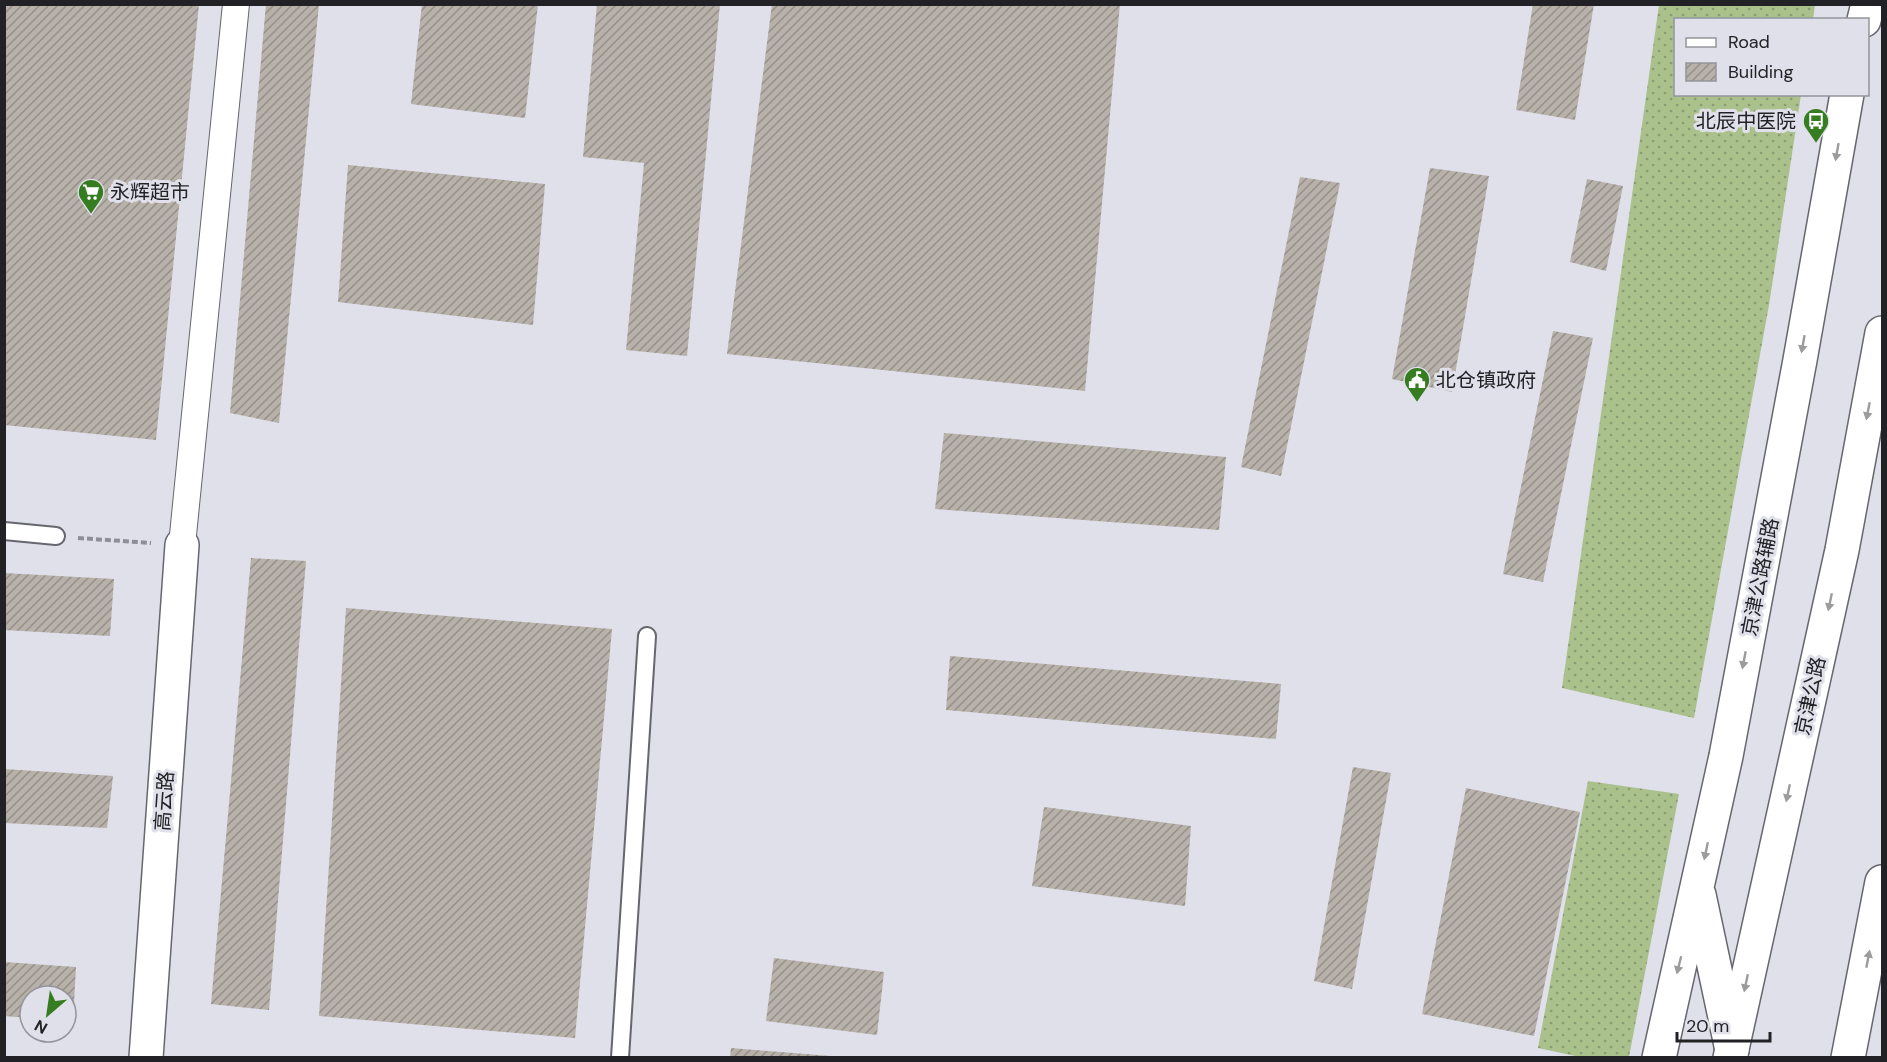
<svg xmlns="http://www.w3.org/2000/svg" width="1887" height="1062" font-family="'DM Sans','Noto Sans SC',sans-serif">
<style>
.grass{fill:url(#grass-dots)}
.building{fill:url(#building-hatch)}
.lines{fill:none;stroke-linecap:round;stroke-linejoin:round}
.service-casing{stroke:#66666e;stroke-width:20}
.pedestrian-casing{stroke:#66666e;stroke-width:28}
.tertiary-casing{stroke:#66666e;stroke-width:36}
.secondary-casing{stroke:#66666e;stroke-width:36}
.trunk-casing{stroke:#66666e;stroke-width:36}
.path{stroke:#8e8e96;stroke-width:4;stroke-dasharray:6 3;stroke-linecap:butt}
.service{stroke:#fff;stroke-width:16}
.pedestrian{stroke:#fff;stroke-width:26}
.tertiary{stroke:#fff;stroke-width:33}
.secondary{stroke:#fff;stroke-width:33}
.trunk{stroke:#fff;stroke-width:33}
.oneway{fill:#9c9c9d}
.labels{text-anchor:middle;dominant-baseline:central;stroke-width:6;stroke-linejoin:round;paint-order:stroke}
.poi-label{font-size:20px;fill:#222226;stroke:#e0e0ea;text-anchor:start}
.street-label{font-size:20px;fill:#222226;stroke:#e0e0ea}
</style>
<defs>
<pattern id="grass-dots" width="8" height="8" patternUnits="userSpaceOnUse" patternTransform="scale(1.5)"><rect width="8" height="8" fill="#aac18c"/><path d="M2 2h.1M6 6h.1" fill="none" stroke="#8a9c72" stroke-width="1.8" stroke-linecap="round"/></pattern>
<pattern id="building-hatch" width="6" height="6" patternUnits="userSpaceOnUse" patternTransform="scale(1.5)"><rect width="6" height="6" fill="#b7b1a9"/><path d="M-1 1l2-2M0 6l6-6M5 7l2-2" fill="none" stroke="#949089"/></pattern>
</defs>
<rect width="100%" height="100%" fill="#e0e0ea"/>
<path class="grass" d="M1659,5H1815L1813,19L1676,20V94L1801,95L1769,305L1694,718L1562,688Z
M1588,781L1679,794L1629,1057H1580L1538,1048Z"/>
<path class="building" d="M4,4H199L156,440L4,425Z
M266,4H319L279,423L230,413Z
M422,4H538L525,118L411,104Z
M597,4H720L687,356L626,350L644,163L583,157Z
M772,4H1120L1085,391L727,354Z
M1533,4H1594L1575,120L1516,110Z
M348,165L545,184L533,325L338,302Z
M1430,168L1489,176L1452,392L1392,379Z
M1300,177L1340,183L1281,476L1241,467Z
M1587,179L1623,186L1606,271L1570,262Z
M1553,331L1593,338L1543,582L1503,574Z
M944,433L1226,457L1219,530L935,509Z
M251,558L306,561L269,1010L211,1004Z
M4,573L114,579L110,636L4,630Z
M346,608L612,629L575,1038L319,1016Z
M950,656L1281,684L1276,739L946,710Z
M1353,767L1391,773L1352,989L1314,981Z
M4,769L113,776L107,828L4,823Z
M1466,788L1580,812L1534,1036L1422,1014Z
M1044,807L1191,826L1185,906L1032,886Z
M774,958L884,972L877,1035L766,1021Z
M4,962L76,967L73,1021L66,1020V996H30V1018L4,1016Z
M731,1048L831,1056V1058H730Z"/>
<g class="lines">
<g class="service-casing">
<path id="service" d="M4,531L56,536
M620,1058L647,636"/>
</g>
<g class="pedestrian-casing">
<path id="pedestrian" d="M182,545L236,4"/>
</g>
<g class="tertiary-casing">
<path id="tertiary" d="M146,1058L182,545"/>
</g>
<g class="secondary-casing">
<path id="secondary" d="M1864,20L1868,4
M1699,895L1732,1050
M1659,1058L1726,756L1800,360L1847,94"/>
</g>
<g class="trunk-casing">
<path id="trunk" d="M1730,1058L1842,550L1882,333
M1848,1058L1882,882"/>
</g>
<path class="path" d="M78,538L151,543"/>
<use href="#service" class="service"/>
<use href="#pedestrian" class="pedestrian"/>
<use href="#tertiary" class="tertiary"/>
<use href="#secondary" class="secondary"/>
<use href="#trunk" class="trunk"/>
</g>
<defs><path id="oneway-solid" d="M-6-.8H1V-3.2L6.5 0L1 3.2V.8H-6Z" transform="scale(1.5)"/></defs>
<g class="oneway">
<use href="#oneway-solid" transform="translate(1837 152) rotate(100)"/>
<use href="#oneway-solid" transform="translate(1803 344) rotate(100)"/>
<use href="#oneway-solid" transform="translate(1868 411) rotate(101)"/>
<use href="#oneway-solid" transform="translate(1830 602) rotate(102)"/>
<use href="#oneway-solid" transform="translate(1744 660) rotate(101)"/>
<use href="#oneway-solid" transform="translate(1788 793) rotate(102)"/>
<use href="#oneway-solid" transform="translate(1706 851) rotate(102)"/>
<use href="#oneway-solid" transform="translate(1868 959) rotate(-79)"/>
<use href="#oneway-solid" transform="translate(1679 965) rotate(104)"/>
<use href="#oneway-solid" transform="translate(1746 983) rotate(102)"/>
</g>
<defs>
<g id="bus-pin" transform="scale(1.35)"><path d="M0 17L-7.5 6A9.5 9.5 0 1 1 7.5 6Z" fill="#367d21" stroke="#e0e0ea"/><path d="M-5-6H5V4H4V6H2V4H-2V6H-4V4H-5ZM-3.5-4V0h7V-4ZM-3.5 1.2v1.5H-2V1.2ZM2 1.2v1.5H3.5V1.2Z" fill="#fff"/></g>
<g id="supermarket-pin" transform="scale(1.35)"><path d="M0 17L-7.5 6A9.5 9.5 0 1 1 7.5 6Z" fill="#367d21" stroke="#e0e0ea"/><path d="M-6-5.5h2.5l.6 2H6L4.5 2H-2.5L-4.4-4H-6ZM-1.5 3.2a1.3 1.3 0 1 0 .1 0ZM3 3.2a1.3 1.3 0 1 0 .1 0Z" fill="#fff"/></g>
<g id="civic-pin" transform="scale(1.35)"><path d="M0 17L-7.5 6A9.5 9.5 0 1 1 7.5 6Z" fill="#367d21" stroke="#e0e0ea"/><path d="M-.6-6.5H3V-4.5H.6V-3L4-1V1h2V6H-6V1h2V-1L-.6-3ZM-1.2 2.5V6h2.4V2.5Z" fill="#fff"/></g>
</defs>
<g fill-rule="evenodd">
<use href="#bus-pin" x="1816" y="121"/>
<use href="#supermarket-pin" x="91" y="192"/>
<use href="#civic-pin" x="1417" y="380"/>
</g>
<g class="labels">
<g class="poi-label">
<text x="1796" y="121" text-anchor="end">北辰中医院</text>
<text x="110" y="192">永辉超市</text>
<text x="1436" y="380">北仓镇政府</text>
</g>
<g class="street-label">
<text transform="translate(1760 577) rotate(-79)">京津公路辅路</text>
<text transform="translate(1810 696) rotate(-78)">京津公路</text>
<text transform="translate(164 801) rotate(-86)">高云路</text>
</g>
</g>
<rect width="1887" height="1062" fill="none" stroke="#222226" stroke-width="12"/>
<rect x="1674" y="18" width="195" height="78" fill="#e0e0ea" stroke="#94949c" stroke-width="1.5"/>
<rect x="1686" y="38" width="30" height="9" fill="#ffffff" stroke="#94949c" stroke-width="1.5"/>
<text x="1728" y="48" font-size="18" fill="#222226">Road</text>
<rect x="1686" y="63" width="30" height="18" fill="url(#building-hatch)" stroke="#94949c" stroke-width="1.5"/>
<text x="1728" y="78" font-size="18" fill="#222226">Building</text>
<g transform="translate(48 1014) rotate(209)"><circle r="28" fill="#e0e0ea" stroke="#94949c" stroke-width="1.5"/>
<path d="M0-4.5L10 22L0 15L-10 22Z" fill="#367d21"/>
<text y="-9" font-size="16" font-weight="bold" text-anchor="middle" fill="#222226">N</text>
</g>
<path d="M1677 1032v9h93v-9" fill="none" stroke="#222226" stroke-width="3"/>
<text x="1686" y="1032" font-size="18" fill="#222226" stroke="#e0e0ea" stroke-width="4.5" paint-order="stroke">20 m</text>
</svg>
